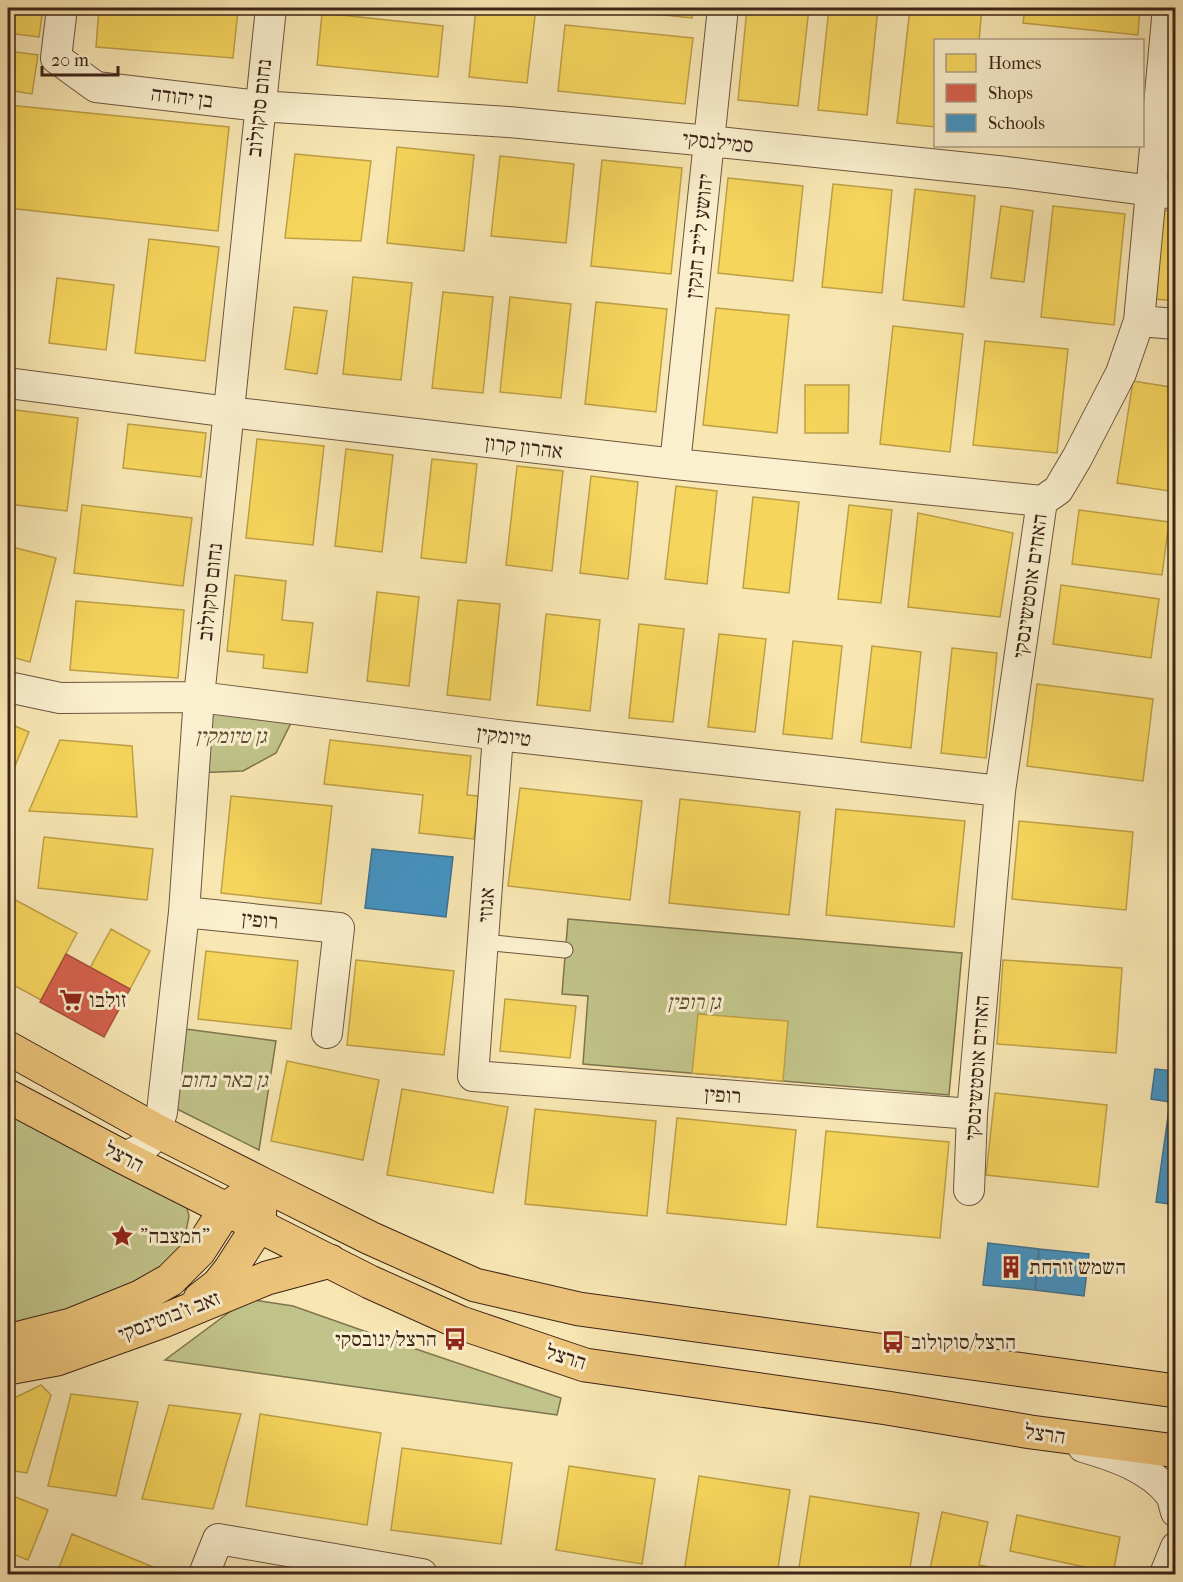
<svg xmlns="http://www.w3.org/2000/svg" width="1183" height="1582" font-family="'IM FELL French Canon','Frank Ruhl Libre',serif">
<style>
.green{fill:#c1c48a;stroke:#7f7450;stroke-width:1.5}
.homes{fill:#f6d55c;stroke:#bea047;stroke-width:1.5}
.shops{fill:#d6604d;stroke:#a84e3d;stroke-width:1.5}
.schools{fill:#4393c3;stroke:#41728f;stroke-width:1.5}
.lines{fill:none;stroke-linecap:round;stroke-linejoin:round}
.lane-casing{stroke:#6c553e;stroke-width:17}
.street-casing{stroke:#6c553e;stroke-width:32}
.primary-casing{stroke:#3d2417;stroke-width:35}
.lane{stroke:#faefce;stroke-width:15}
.street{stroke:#faefce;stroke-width:30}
.primary{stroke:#ecc47a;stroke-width:33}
.labels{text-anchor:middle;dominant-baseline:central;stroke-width:6;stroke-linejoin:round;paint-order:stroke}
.street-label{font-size:21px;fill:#3d2417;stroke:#faefce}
.park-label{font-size:21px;font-style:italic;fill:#5e4c34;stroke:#faefce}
.poi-label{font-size:21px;fill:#3d2417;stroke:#faefce;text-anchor:start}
</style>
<rect width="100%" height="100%" fill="#f8e7b3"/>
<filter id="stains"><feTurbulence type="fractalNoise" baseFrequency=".00333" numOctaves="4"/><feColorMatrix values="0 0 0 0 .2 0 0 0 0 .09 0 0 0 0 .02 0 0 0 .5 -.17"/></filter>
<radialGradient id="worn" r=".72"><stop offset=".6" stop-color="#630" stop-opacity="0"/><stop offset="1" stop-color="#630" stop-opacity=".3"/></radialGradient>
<path class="green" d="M199,697L298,709L276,753L243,771L194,773Z
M568,919L962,953L949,1095L583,1064L588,996L562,994Z
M178,1028L276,1041L259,1150L169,1105Z
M8,1096L181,1186L189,1216L183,1247L170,1280L8,1341Z
M247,1299L293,1306L401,1344L561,1398L557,1415L165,1360Z"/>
<path class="homes" d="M8,8H43L39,37L8,33Z
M99,8H212L238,10L233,58L96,47Z
M476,8H536L527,83L469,77Z
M596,8H693L692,18Z
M747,8H809L798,106L738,100Z
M829,8H878L867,115L818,110Z
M910,8H982L979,40H936V127L897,123Z
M1025,8H1140L1138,35L1023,23Z
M322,13L443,26L438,77L317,65Z
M565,25L693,38L685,104L558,91Z
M8,51L38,55L32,94L8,90Z
M8,105L229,127L218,231L8,208Z
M397,147L474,155L464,251L387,243Z
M295,154L371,161L361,241L285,238Z
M500,156L574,164L566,243L491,236Z
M602,160L682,168L671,274L591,266Z
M728,178L803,186L793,281L718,273Z
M833,184L892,190L882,293L822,287Z
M915,189L975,196L964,307L903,300Z
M1001,206L1033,211L1024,282L991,278Z
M1053,206L1125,214L1114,325L1041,317Z
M1161,210L1176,211V301L1154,299Z
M149,239L219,247L205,361L135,353Z
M353,277L412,283L401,380L343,374Z
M57,278L114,285L106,350L49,343Z
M443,292L493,297L483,393L432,388Z
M510,297L571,304L561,398L500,392Z
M596,302L667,309L656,412L585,404Z
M294,307L327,311L317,374L285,369Z
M716,308L789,315L777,433L703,425Z
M893,326L963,334L950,452L880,444Z
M985,341L1068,349L1057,453L973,445Z
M1133,381L1176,388V492L1117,483Z
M805,385H849L848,433H805Z
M8,409L78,418L67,511L8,504Z
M128,424L206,433L201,477L123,468Z
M257,439L324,446L313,545L246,538Z
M346,449L393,455L382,552L335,546Z
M432,459L477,464L466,563L421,558Z
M517,466L563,471L552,571L506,565Z
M591,476L638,482L628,579L580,573Z
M676,486L717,491L707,584L665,579Z
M753,497L799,502L789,593L743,588Z
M82,505L192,518L183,586L74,573Z
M849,505L892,510L881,603L838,599Z
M1079,510L1169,522L1162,575L1072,564Z
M918,513L1013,533L1000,617L908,607Z
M8,546L56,558L30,662L8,656Z
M235,575L286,581L282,620L313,623L307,673L263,668L264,655L227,651Z
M1061,585L1159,599L1151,658L1053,644Z
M377,592L419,597L409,686L367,681Z
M458,600L500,604L490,700L447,695Z
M76,601L184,610L178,678L70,670Z
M546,614L600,620L590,711L537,705Z
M639,624L684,629L673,722L629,718Z
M719,634L766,639L755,732L708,727Z
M793,641L842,646L832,739L783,734Z
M872,646L921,652L911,748L861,742Z
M952,648L997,653L986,758L941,753Z
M1037,684L1153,699L1143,781L1027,766Z
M8,723L29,732L8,783Z
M60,740L132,746L137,817L29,811Z
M330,740L471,756L467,795L479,796L474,839L419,833L423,795L324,784Z
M520,788L642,801L630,900L508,886Z
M231,796L332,806L321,904L221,893Z
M680,799L800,812L789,915L669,903Z
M836,809L965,821L954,927L826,915Z
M1019,821L1133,832L1126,910L1012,899Z
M44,837L153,849L147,900L38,888Z
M8,896L77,933L41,1000L8,982Z
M111,929L150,951L130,989L90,968Z
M206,951L298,961L291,1029L198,1019Z
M356,960L454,971L444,1055L347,1045Z
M1003,960L1122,968L1116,1053L997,1044Z
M505,999L576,1006L570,1058L500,1051Z
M698,1014L788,1021L783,1081L692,1073Z
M287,1061L379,1080L363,1160L271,1141Z
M402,1089L508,1107L493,1193L387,1175Z
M995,1093L1107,1105L1098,1187L986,1175Z
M535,1109L656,1121L647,1216L525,1204Z
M677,1118L796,1130L786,1225L667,1213Z
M826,1131L949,1142L940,1238L817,1227Z
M41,1385L51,1395L27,1473L9,1470L8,1401Z
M71,1394L138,1402L116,1496L48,1486Z
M169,1405L241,1414L213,1509L142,1499Z
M260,1414L381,1433L367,1525L246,1506Z
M402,1448L512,1463L501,1544L391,1530Z
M569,1466L655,1479L642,1564L556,1550Z
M699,1476L790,1490L777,1574H698L684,1572Z
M8,1494L48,1510L28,1560L8,1552Z
M810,1496L919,1513L909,1574H798Z
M942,1512L988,1522L979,1565L1026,1574H929Z
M1017,1515L1120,1537L1113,1573L1010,1551Z
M72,1534L163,1571L162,1574L57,1573Z"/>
<path class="shops" d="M66,954L130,989L104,1037L40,1002Z"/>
<path class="schools" d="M372,849L453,857L446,917L365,908Z
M1176,1055V1205L1156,1202L1170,1102L1151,1099L1155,1069L1174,1071Z
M988,1243L1039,1249L1035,1290L983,1285Z
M1039,1249L1089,1254L1084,1296L1035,1290Z"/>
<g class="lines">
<g class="lane-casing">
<path id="lane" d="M483,942L565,950"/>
</g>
<g class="street-casing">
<path id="street" d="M62,8L56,58L96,87L259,106L508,122L709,141L1007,172L1176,194
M1139,321L1176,324
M8,383L229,412L675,464L1042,501
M675,464L723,8
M8,687L60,698L199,697L498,735L1000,791
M498,735L473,1076L972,1114
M184,912L339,928L327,1033
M123,1157C149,1148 155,1139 162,1112L184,912L199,697L271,8
M969,1190L972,1114L1000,791L1042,501L1058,490L1077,458L1121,373L1139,321L1168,8
M1083,1447C1114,1456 1150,1468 1170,1494C1173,1498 1174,1506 1176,1512
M204,1574L218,1539L422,1574
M1165,1574L1176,1547"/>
</g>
<g class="primary-casing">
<path id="primary" d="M8,1048L157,1131L262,1184L370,1238L475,1285L579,1309L1176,1391
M8,1096L123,1157L370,1282L461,1323L585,1365L887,1408L1031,1432L1176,1451
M200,1299L218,1285L230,1270L259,1225L260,1204
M8,1341L71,1325L140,1297L170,1280L199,1251L226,1209L243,1197
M8,1368L57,1359L163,1321L267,1278L330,1261"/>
</g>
<use href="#lane" class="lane"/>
<use href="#street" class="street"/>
<use href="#primary" class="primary"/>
</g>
<defs>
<g id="supermarket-bare" transform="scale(1.8)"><path d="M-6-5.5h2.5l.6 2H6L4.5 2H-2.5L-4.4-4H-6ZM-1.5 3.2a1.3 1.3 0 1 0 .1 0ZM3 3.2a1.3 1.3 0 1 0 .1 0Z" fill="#8f2418" stroke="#faefce" stroke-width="2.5" paint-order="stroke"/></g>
<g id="sight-bare" transform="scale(1.8)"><path d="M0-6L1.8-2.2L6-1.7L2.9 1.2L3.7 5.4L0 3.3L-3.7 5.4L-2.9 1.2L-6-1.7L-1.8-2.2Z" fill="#8f2418" stroke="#faefce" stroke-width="2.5" paint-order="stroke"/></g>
<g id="building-bare" transform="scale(1.8)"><path d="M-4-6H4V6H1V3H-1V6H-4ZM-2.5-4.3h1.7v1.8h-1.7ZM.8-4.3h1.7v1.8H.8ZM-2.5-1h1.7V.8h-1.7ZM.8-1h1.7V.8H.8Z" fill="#8f2418" stroke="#faefce" stroke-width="2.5" paint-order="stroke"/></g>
<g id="bus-bare" transform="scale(1.8)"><path d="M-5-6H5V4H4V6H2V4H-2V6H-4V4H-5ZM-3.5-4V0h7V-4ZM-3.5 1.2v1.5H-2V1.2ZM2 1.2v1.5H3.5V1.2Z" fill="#8f2418" stroke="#faefce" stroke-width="2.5" paint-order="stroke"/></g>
</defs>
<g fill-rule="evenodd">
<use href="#supermarket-bare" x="71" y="1000"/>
<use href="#sight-bare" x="122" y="1236"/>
<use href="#building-bare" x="1011" y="1267"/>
<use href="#bus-bare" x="455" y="1339"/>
<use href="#bus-bare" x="893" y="1342"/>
</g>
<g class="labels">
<g class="street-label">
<text transform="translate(182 97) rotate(7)">בן יהודה</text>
<text transform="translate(259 108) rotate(-84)">נחום סוקולוב</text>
<text transform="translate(718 142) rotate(6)">סמילנסקי</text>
<text transform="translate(699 236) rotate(-84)">יהושע לייב חנקין</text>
<text transform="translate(524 447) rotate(7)">אהרון קרון</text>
<text transform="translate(1030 586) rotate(-82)">האחים אוסטשינסקי</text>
<text transform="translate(210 592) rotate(-84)">נחום סוקולוב</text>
<text transform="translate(504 736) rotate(7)">טיומקין</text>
<text transform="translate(486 905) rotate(-86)">אגוזי</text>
<text transform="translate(260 920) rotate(6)">רופין</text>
<text transform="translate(977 1068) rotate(-86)">האחים אוסטשינסקי</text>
<text transform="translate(723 1095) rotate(4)">רופין</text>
<text transform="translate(124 1157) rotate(27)">הרצל</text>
<text transform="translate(169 1316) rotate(-21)">זאב ז'בוטינסקי</text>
<text transform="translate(566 1357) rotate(17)">הרצל</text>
<text transform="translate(1045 1434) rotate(8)">הרצל</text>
</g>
<g class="park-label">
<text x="231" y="736">גן טיומקין</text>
<text x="694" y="1002">גן רופין</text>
<text x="224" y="1080">גן באר נחום</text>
</g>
<g class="poi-label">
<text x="89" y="1000">זולבו</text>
<text x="140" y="1236">"המצבה"</text>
<text x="1029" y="1267">השמש זורחת</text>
<text x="437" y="1339" text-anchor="end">הרצל/ינובסקי</text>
<text x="911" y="1342">הרצל/סוקולוב</text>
</g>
</g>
<rect width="1183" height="1582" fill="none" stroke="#f8e7b3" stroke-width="30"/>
<rect x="9" y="9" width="1165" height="1564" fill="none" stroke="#3d2417" stroke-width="3"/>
<rect x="15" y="15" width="1153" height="1552" fill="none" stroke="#3d2417" stroke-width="1.5"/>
<rect x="934" y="39" width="210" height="108" fill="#faefce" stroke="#ae9e85" stroke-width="1.5"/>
<rect x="946" y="54" width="30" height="18" fill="#f6d55c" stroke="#ae9e85" stroke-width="1.5"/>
<text x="988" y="69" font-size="18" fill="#3d2417">Homes</text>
<rect x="946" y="84" width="30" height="18" fill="#d6604d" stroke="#ae9e85" stroke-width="1.5"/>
<text x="988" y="99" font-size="18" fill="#3d2417">Shops</text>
<rect x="946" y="114" width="30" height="18" fill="#4393c3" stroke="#ae9e85" stroke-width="1.5"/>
<text x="988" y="129" font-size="18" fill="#3d2417">Schools</text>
<path d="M42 66v9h76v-9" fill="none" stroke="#3d2417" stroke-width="3"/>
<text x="51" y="66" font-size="18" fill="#3d2417" stroke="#faefce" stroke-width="4.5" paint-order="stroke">20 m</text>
<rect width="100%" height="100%" filter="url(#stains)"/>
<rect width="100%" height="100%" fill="url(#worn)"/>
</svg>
